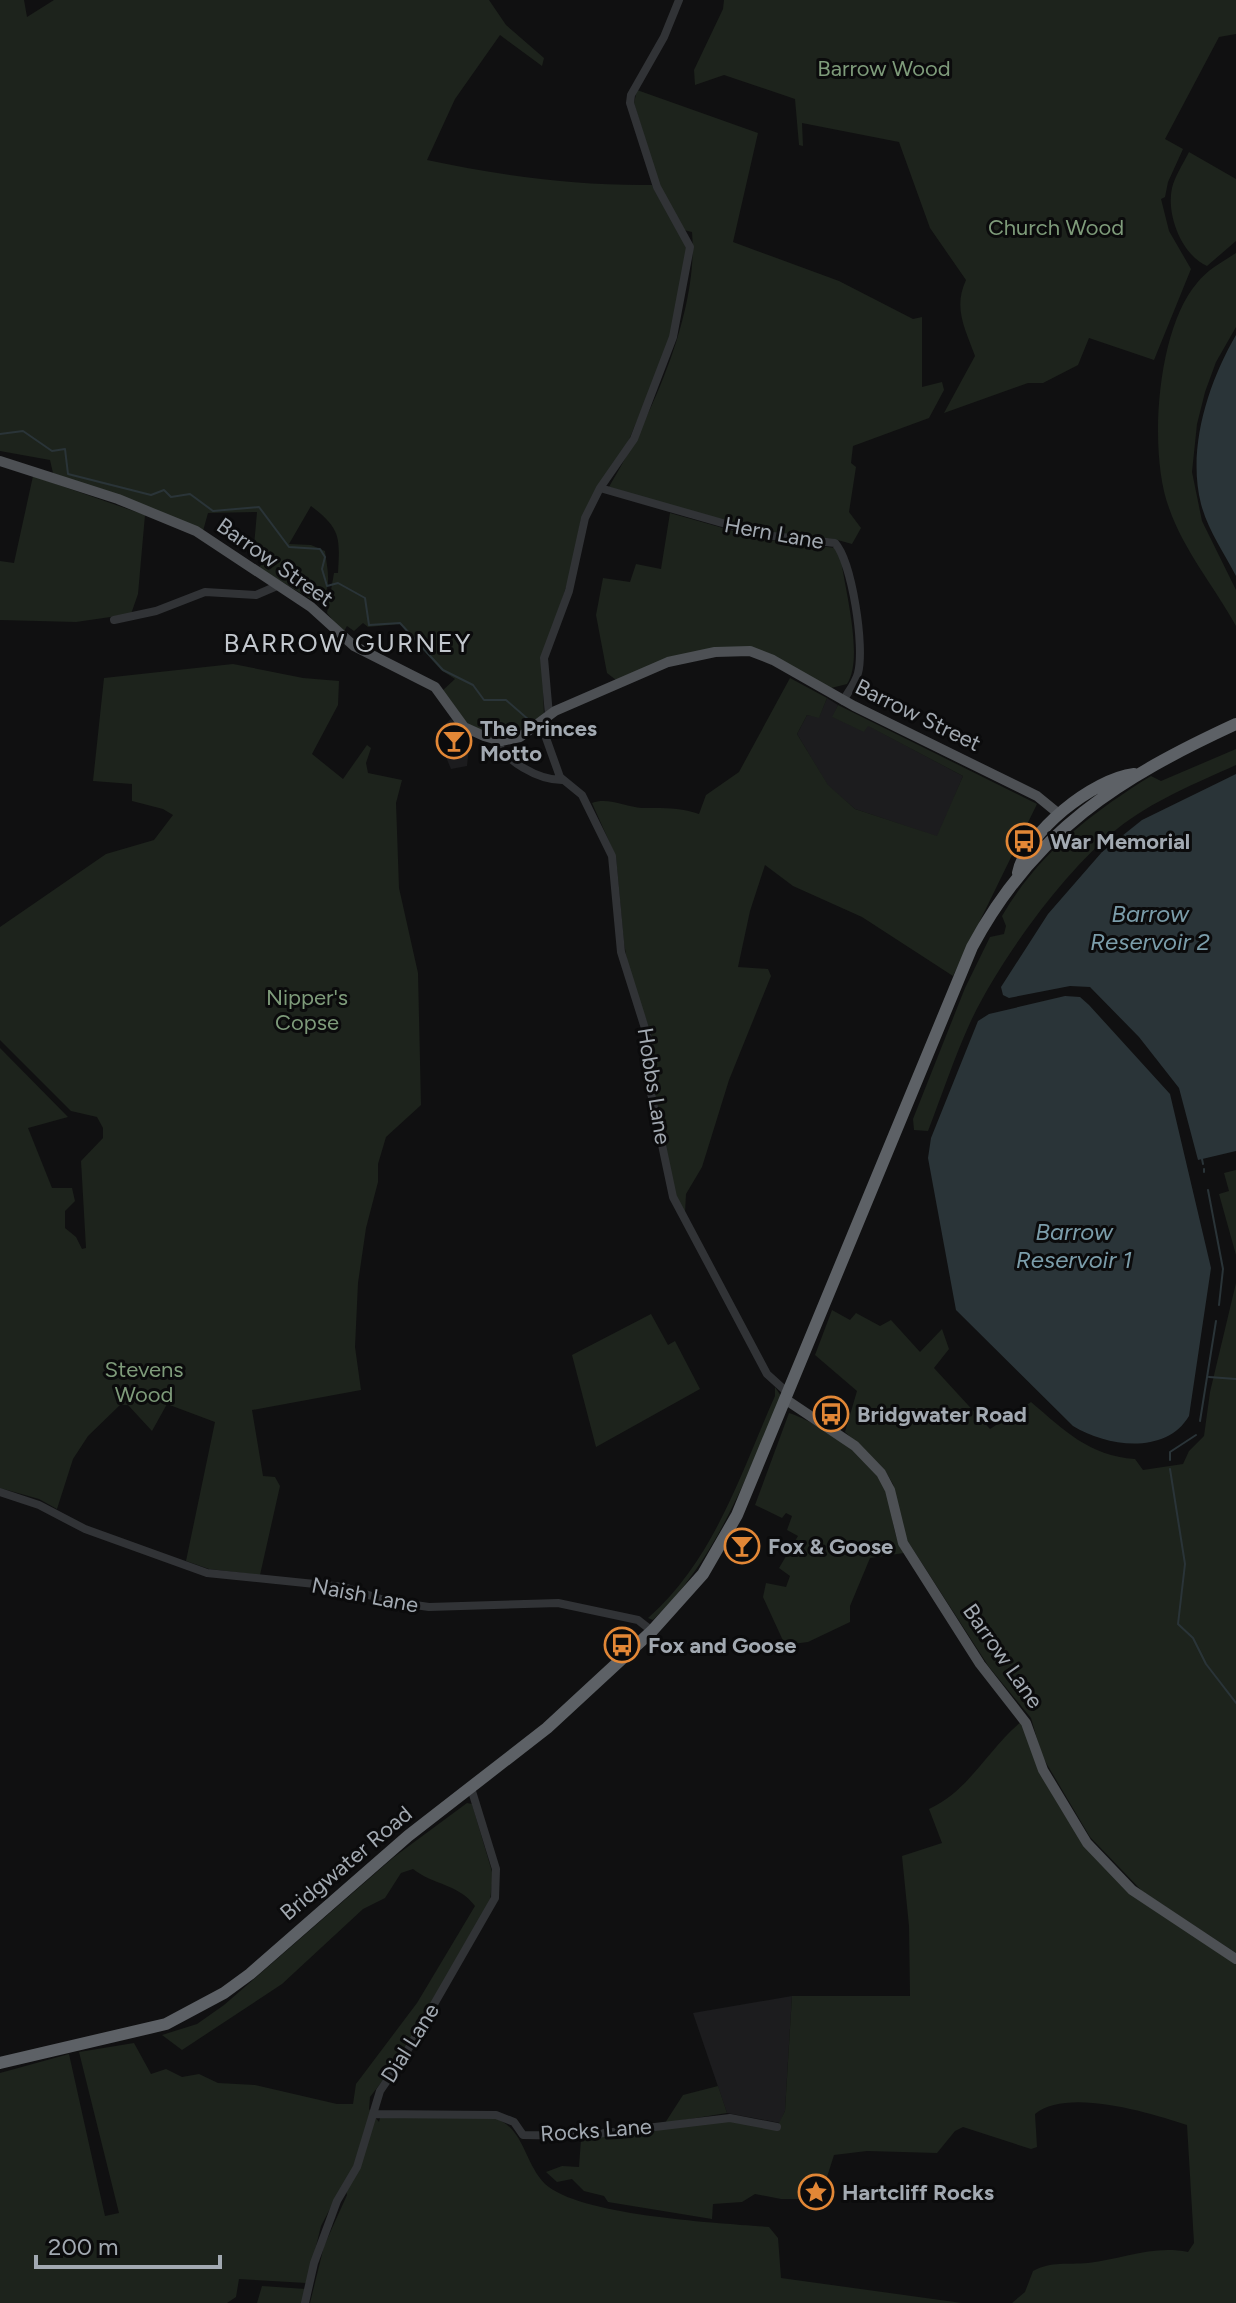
<svg xmlns="http://www.w3.org/2000/svg" width="1236" height="2303" font-family="Figtree,sans-serif">
<style>
.built{fill:#1c1c1e}
.green{fill:#1d231c}
.water{fill:#2a3438}
.lines{fill:none;stroke-linecap:round;stroke-linejoin:round}
.stream{stroke:#2a3438;stroke-width:2}
.minor{stroke:#313336;stroke-width:8}
.major{stroke:#4d5054;stroke-width:10}
.highway{stroke:#5d6166;stroke-width:12}
.labels{text-anchor:middle;dominant-baseline:central;stroke-width:6;stroke-linejoin:round;paint-order:stroke}
.park-label{font-size:22px;fill:#7e9b7a;stroke:#0b0b0c}
.street-label{font-size:22px;fill:#a2a9b1;stroke:#0b0b0c}
.poi-label{font-size:22px;font-weight:bold;fill:#a2a9b1;stroke:#0b0b0c;text-anchor:start}
.water-label{font-size:24px;font-style:italic;fill:#7b9daa;stroke:#0b0b0c}
.quarter-label{font-size:26px;letter-spacing:2px;fill:#c2c7cd;stroke:#0b0b0c}
</style>
<rect width="100%" height="100%" fill="#101011"/>
<path class="built" d="M827,698L838,705L833,717L864,731L867,725L963,776L938,837L855,809L828,786L797,734L807,715L819,717Z
M451,719L470,737L467,766L451,769L436,733Z
M792,1996L785,2111L780,2123L727,2113L693,2013Z"/>
<path class="green" d="M0,0H24L27,17L54,0H489L506,25L544,58L542,66L500,35L455,99L427,160C502,176 575,186 652,185C662,206 684,231 687,252L670,337L656,375L626,447L581,519L571,572L542,660L544,716C523,734 493,746 469,726C457,716 454,701 442,691L455,679L441,670L400,624L368,627L363,623L354,631L347,626L343,633L327,613L334,573H338C340,537 341,529 311,506L289,544L311,545L325,551C327,569 334,591 317,603L259,568L268,554L254,546L257,512L208,513L203,531L53,473L50,460L0,451Z
M724,0H1236V34L1219,37L1165,139L1183,149L1168,182L1165,197L1161,199L1169,231L1191,269L1154,360L1089,338L1078,365L1043,383H1028L944,413L975,356C965,328 953,308 966,280L930,228L899,142L802,123L803,146L799,145L795,99L724,75L695,85L694,70L723,9Z
M637,90L758,133L733,242L839,281L913,319L922,317V387L942,382L944,390L929,418L853,446L851,463L856,467L849,512L861,528L852,544L834,539L766,534L609,487C650,419 699,313 692,232L684,230L661,190L634,103Z
M1189,152L1236,179V241L1207,266C1182,255 1166,215 1172,188C1175,176 1183,164 1189,152Z
M1236,253V327L1216,362L1205,392L1197,424L1192,472L1202,521L1236,590V626C1214,586 1184,551 1169,508C1148,452 1157,329 1197,283C1207,270 1222,262 1236,253Z
M33,476L145,515L138,594L131,614L76,622L0,620V561L14,563Z
M670,513L762,539L835,548L841,559C845,590 864,659 847,684L831,688L768,653L670,657L616,680L607,673L596,615L603,578L630,582L636,564L661,569Z
M233,664L303,678L339,681L338,705L312,754L343,779L367,745L371,748L366,763L368,773L402,780L396,803L399,888L418,973L421,1105L386,1137L378,1164V1182L366,1228L358,1283L355,1347L361,1390L252,1410L263,1476L275,1477L280,1486L260,1575L209,1569L186,1561L215,1422L167,1404L152,1431L128,1405H120L88,1436L73,1459L57,1509L39,1499L0,1488V1048L68,1117L28,1128L52,1188H72L75,1201L65,1211V1228L76,1237L82,1249L86,1248L81,1161L103,1138V1128L97,1117L71,1111L0,1040V927L106,854L154,840L173,815L163,809L132,801V784L93,781L104,678Z
M790,678L827,698L819,718L807,715L797,734L828,785L855,809L937,836L963,776L868,726L864,732L832,717L838,705L1037,804L953,976L862,917L793,886L765,865L750,911L738,967L768,969L771,976L729,1080L702,1167L686,1194L685,1213L674,1192L651,1073L652,1036L629,972L624,943L616,857L592,803C608,797 626,807 642,808C662,808 679,807 699,814L706,795L739,772Z
M1236,749V765C1196,783 1152,801 1117,829C1065,870 998,962 970,1023C954,1058 942,1095 928,1131L914,1130L913,1119L965,988L990,937L1004,934L1006,926L1002,916C1038,854 1091,813 1151,776L1161,781Z
M1236,1170V1255L1219,1194L1229,1191L1224,1173Z
M1236,1283V1953L1142,1891L1090,1837L1042,1756L1031,1718L989,1667L905,1537L893,1484L884,1469L845,1432L857,1391L815,1355L832,1310L850,1320L856,1313L880,1326L891,1320L920,1352L942,1329L949,1349L934,1368L990,1429L1031,1402C1064,1430 1089,1456 1135,1459L1143,1470L1183,1464L1189,1451L1204,1436L1210,1392Z
M651,1314L668,1345L675,1341L700,1389L596,1447L572,1355Z
M775,1387L781,1396C746,1477 718,1558 653,1620L648,1618C714,1560 740,1475 775,1396Z
M789,1413C822,1424 877,1460 887,1494C893,1514 892,1535 904,1553L870,1558L850,1606V1622L808,1642L785,1645L763,1597L766,1583L786,1587L790,1576L779,1568L798,1536L787,1530L792,1516L786,1513L782,1518L755,1505Z
M1021,1722C1067,1853 1125,1891 1236,1964V2303H1012L1025,2292L1033,2271C1052,2261 1067,2265 1088,2263C1123,2259 1153,2245 1188,2252L1194,2243L1187,2125C1151,2113 1067,2087 1035,2114L1037,2147L1031,2149L963,2127L955,2131L937,2153L867,2151L834,2155L820,2199H781L755,2194L742,2202L713,2204L712,2219L608,2202L604,2196L584,2191L572,2179L557,2182L546,2172L562,2166L579,2167L581,2139L727,2121L776,2129L785,2111L792,1996H910L909,1926L902,1856L942,1843L929,1809C969,1791 988,1749 1021,1722Z
M467,1803L472,1804L493,1875L490,1901L403,2054L370,2097L369,2109L379,2122L380,2118H494C524,2127 524,2163 545,2184C580,2216 719,2223 769,2227L778,2238L781,2278L962,2303H310L324,2246L347,2195L344,2182L321,2226L307,2283L239,2279L236,2297L227,2303H0V2073L69,2054L105,2216L119,2213L79,2052L134,2043L151,2074L166,2069L182,2077L199,2074L218,2083L255,2085L337,2104H353L356,2084L417,2003L475,1906C459,1884 433,1885 413,1869L401,1873L385,1898L363,1909L282,1984L182,2050L162,2035L197,2024L224,2005L394,1857Z
M718,2086L727,2113L665,2123L683,2095Z
M262,2286L306,2289L303,2303H257Z"/>
<path class="water" d="M1236,335V576C1223,551 1208,530 1201,504C1187,449 1208,383 1236,335Z
M1236,774V1151L1198,1160L1179,1088L1139,1037L1090,987L1070,986L1009,998L1003,995L1001,987L1048,914L1102,852L1142,820Z
M1065,996L1080,997L1089,1005L1170,1094L1211,1268L1189,1416C1166,1455 1107,1447 1073,1426L956,1310L928,1158L931,1138L978,1021L989,1014Z"/>
<g class="lines">
<path class="stream" d="M0,434L23,431L52,451L65,449L68,474L151,495L164,490L171,497L190,494L213,511L259,507L289,547L320,549L325,557L322,569L327,586L338,583L365,598L369,625L400,623L443,670L473,685L484,700H506L529,720
M1202,1159L1203,1164
M1204,1169V1172
M1208,1190L1223,1269L1219,1305
M1209,1377L1236,1379
M1200,1421L1216,1321
M1170,1460V1452L1196,1435
M1170,1469L1185,1564L1178,1624L1193,1638L1206,1664L1236,1703"/>
<path class="minor" d="M600,488L764,535L835,543C852,562 865,647 858,673C856,682 848,692 843,701
M114,620L156,611L205,592L256,595L277,586
M549,715L544,658L569,591L585,518L600,488L634,439L673,337L690,247L657,187L630,103L631,95L664,37L679,0
M541,724L560,777L582,795L612,856L621,952L649,1041L647,1074L673,1197L767,1374L788,1393
M496,740C505,761 538,780 562,780
M0,1492L39,1505L85,1529L207,1573L344,1587L387,1601L429,1607L558,1603L638,1620L652,1631
M373,2114L496,2115L514,2122L523,2135L580,2136L730,2118L777,2127
M305,2303L314,2263L337,2201L357,2167L380,2091L406,2053L495,1898L496,1869L471,1788"/>
<path class="major" d="M0,461L118,499L196,531L311,607L354,646L435,687L464,727L484,736L501,741L520,737L555,711L668,662L715,652L750,651L773,660L854,706L1037,796L1059,814
M785,1399L855,1446L881,1473L890,1490L903,1543L980,1664L1026,1723L1043,1770L1087,1843L1132,1890L1236,1959"/>
<path class="highway" d="M1018,873C1026,832 1093,779 1134,774
M0,2063L166,2024L224,1993L250,1974L408,1836L547,1728L652,1631L703,1574L737,1515L972,947C1034,831 1119,778 1236,724"/>
</g>
<defs>
<g id="bar-ring" transform="scale(1.8)"><circle r="9.5" fill="#0b0b0c" stroke="#e28736" stroke-width="1.5"/><path d="M-6-5H6L.8 .8V4.5H3.5V6h-7V4.5H-.8V.8Z" fill="#e28736"/></g>
<g id="bus-ring" transform="scale(1.8)"><circle r="9.5" fill="#0b0b0c" stroke="#e28736" stroke-width="1.5"/><path d="M-5-6H5V4H4V6H2V4H-2V6H-4V4H-5ZM-3.5-4V0h7V-4ZM-3.5 1.2v1.5H-2V1.2ZM2 1.2v1.5H3.5V1.2Z" fill="#e28736"/></g>
<g id="sight-ring" transform="scale(1.8)"><circle r="9.5" fill="#0b0b0c" stroke="#e28736" stroke-width="1.5"/><path d="M0-6L1.8-2.2L6-1.7L2.9 1.2L3.7 5.4L0 3.3L-3.7 5.4L-2.9 1.2L-6-1.7L-1.8-2.2Z" fill="#e28736"/></g>
</defs>
<g fill-rule="evenodd">
<use href="#bar-ring" x="454" y="741"/>
<use href="#bus-ring" x="1024" y="841"/>
<use href="#bus-ring" x="831" y="1414"/>
<use href="#bar-ring" x="742" y="1546"/>
<use href="#bus-ring" x="622" y="1645"/>
<use href="#sight-ring" x="816" y="2192"/>
</g>
<g class="labels">
<g class="park-label">
<text x="884" y="68">Barrow Wood</text>
<text x="1056" y="227">Church Wood</text>
<text x="307" y="997">Nipper's<tspan x="307" dy="25">Copse</tspan></text>
<text x="144" y="1369">Stevens<tspan x="144" dy="25">Wood</tspan></text>
</g>
<g class="street-label">
<text transform="translate(774 533) rotate(10)">Hern Lane</text>
<text transform="translate(275 562) rotate(35)">Barrow Street</text>
<text transform="translate(918 715) rotate(26)">Barrow Street</text>
<text transform="translate(654 1086) rotate(81)">Hobbs Lane</text>
<text transform="translate(365 1595) rotate(11)">Naish Lane</text>
<text transform="translate(1003 1656) rotate(55)">Barrow Lane</text>
<text transform="translate(346 1863) rotate(-40)">Bridgwater Road</text>
<text transform="translate(410 2043) rotate(-58)">Dial Lane</text>
<text transform="translate(596 2130) rotate(-4)">Rocks Lane</text>
</g>
<g class="poi-label">
<text x="480" y="728">The Princes<tspan x="480" dy="25">Motto</tspan></text>
<text x="1050" y="841">War Memorial</text>
<text x="857" y="1414">Bridgwater Road</text>
<text x="768" y="1546">Fox &amp; Goose</text>
<text x="648" y="1645">Fox and Goose</text>
<text x="842" y="2192">Hartcliff Rocks</text>
</g>
<g class="water-label">
<text x="1150" y="913">Barrow<tspan x="1150" dy="28">Reservoir 2</tspan></text>
<text x="1074" y="1231">Barrow<tspan x="1074" dy="28">Reservoir 1</tspan></text>
</g>
<g class="quarter-label">
<text x="348" y="643">BARROW GURNEY</text>
</g>
</g>
<path d="M36 2255v12h184v-12" fill="none" stroke="#a2a9b1" stroke-width="4"/>
<text x="48" y="2255" font-size="24" fill="#a2a9b1" stroke="#0b0b0c" stroke-width="6" paint-order="stroke">200 m</text>
</svg>
